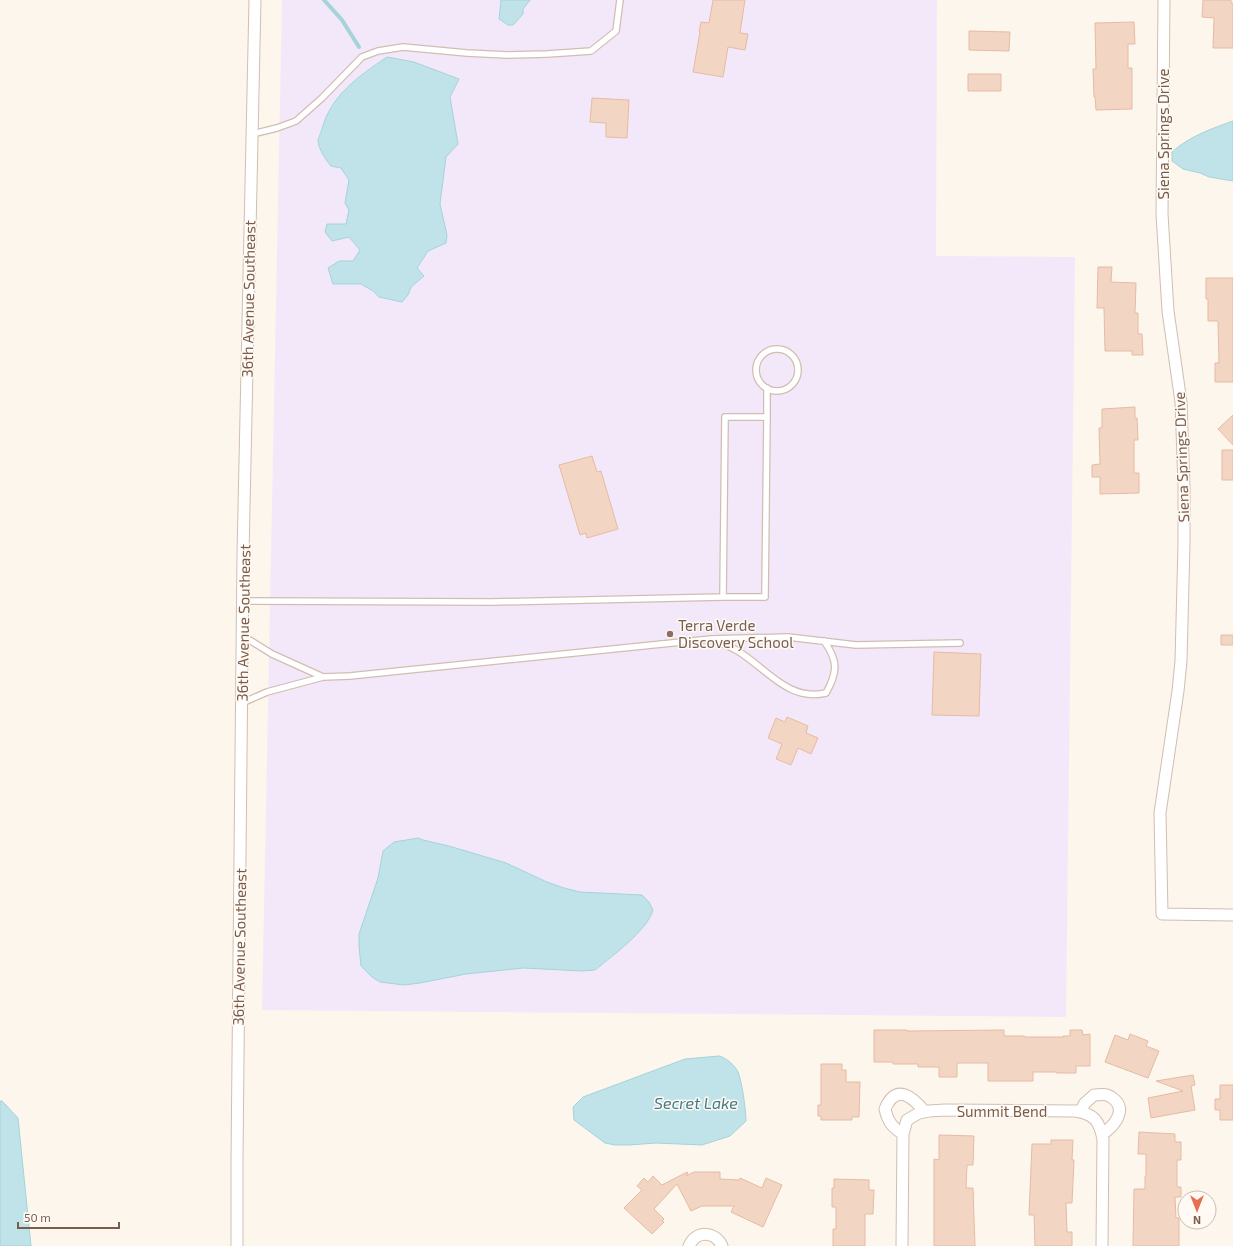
<svg xmlns="http://www.w3.org/2000/svg" width="1233" height="1246" font-family="'Exo 2',sans-serif">
<style>
.education{fill:#f3e8fa}
.water{fill:#bfe3e8;stroke:#a5d3da}
.lines{fill:none;stroke-linecap:round;stroke-linejoin:round}
.stream{stroke:#a5d3da;stroke-width:4}
.building{fill:#f3d5c3;stroke:#e6bba3}
.lane-casing{stroke:#d1beb0;stroke-width:8}
.street-casing{stroke:#d1beb0;stroke-width:13}
.lane{stroke:#fff;stroke-width:5.5}
.street{stroke:#fff;stroke-width:11}
.education-dot{fill:#8d6e63;stroke:#fffaf3;stroke-width:1.5}
.labels{text-anchor:middle;dominant-baseline:central;stroke-width:3;stroke-linejoin:round;paint-order:stroke}
.street-label{font-size:15px;fill:#7a5c4d;stroke:#fffaf3}
.education-label{font-size:15px;fill:#785e54;stroke:#fffaf3;text-anchor:start}
.water-label{font-size:16px;font-style:italic;fill:#437c86;stroke:#fffaf3}
</style>
<rect width="100%" height="100%" fill="#fdf6ec"/>
<path class="education" d="M282,0H937L936,256L1075,257L1066,1017L262,1010Z"/>
<path class="water" d="M501,0H530L523,9V14L513,25H508L499,19Z
M387,57L414,62L459,79L450,97L458,144L446,157L440,204L447,235L446,243L428,251L417,268L424,276L411,287L408,295L402,302L379,297L373,291L361,284H333L328,268L339,261H353L360,250L349,237L332,241L325,232L327,224H346L349,210L345,203L349,180L341,168L331,166C326,160 319,150 318,141C318,138 321,133 322,129C331,95 359,76 387,57Z
M1233,121V181L1209,177L1200,173L1183,169L1172,161V152C1188,137 1213,128 1233,121Z
M418,838L423,840L449,846L506,863L547,882L564,888L580,892L642,895L649,902L653,910C647,931 612,956 595,970L582,971L524,968L466,974L420,983L404,985L380,982L372,977L361,966L359,946V934L378,878L383,851L394,842Z
M719,1056C725,1057 735,1065 738,1072C742,1082 746,1110 746,1121L730,1136L702,1145L656,1143L629,1145H615L605,1143L574,1120L573,1107L583,1097L685,1059Z
M0,1101H2L18,1118L31,1246H0Z"/>
<g class="lines">
<path class="stream" d="M324,0L342,20L359,47"/>
</g>
<path class="building" d="M713,0H745L740,33L748,34L745,50L728,47L723,77L693,72L700,32H699L701,22L709,23Z
M1203,0H1231V3H1233V48H1213L1214,18L1202,17Z
M1134,22L1135,44H1128V68H1132V109L1096,110L1095,97H1094L1093,69H1096L1095,23Z
M969,31L1010,32L1009,51L969,50Z
M968,74H1001V91H968Z
M592,98L629,100L627,138L606,137V123L590,122Z
M1098,267H1112L1111,282L1136,283L1135,313H1138V334H1142L1143,355H1132V351H1105L1104,308H1097Z
M1206,278H1233V382H1215V363H1219L1218,321H1208V299H1206Z
M1135,407V418H1137L1138,440H1134V473H1139V493L1100,494V477H1092V465L1100,464L1099,428H1102V409Z
M1233,415V445L1218,429Z
M1222,450H1233V480H1222Z
M592,456L597,472L601,471L618,529L587,538L586,533L580,535L559,465Z
M1221,635H1233V645H1221Z
M934,652L981,654L979,716L932,715Z
M787,717L808,726L806,733L818,738L811,754L798,748L791,765L776,759L782,744L768,738L776,718L785,722Z
M874,1030H907V1031L1004,1030V1036H1024L1026,1037H1063V1036H1070V1030H1082L1083,1035L1090,1034V1066H1076V1073H1056V1072H1033V1081H988V1063H957V1077H939V1067H918V1064H893V1062H874Z
M1130,1034L1148,1041L1146,1046L1159,1051L1148,1078L1105,1062L1115,1035L1128,1040Z
M821,1064H842V1070H846V1082H860L859,1117H852V1120H821V1116H818V1105H821Z
M1193,1075L1195,1085L1191,1086L1195,1110L1151,1118L1148,1098L1183,1091L1156,1081Z
M1220,1085H1233V1120H1220V1110H1215V1099H1220Z
M1139,1132L1175,1134V1142H1181V1160H1177V1187H1181V1197H1175L1176,1218H1179V1246H1133L1134,1189H1145V1176H1146V1154H1138Z
M939,1135L974,1136L973,1165H967L966,1188H973L975,1246H934V1159L939,1160Z
M1051,1140H1073L1072,1160H1074L1072,1203H1066L1067,1232H1072V1246H1035L1034,1215H1029L1032,1144H1051Z
M687,1172L688,1173L686,1176L694,1172H720V1179L739,1180L740,1178L762,1188L766,1178L782,1185L763,1227L731,1212L734,1206H702L691,1211L677,1184L654,1209L664,1219L662,1221L664,1222L652,1234L624,1208L642,1190L637,1186L644,1178L648,1182L653,1176L662,1185Z
M834,1179L869,1180V1190H874L873,1214H865V1246H833V1229H836V1207H832V1188H834Z"/>
<g class="lines">
<g class="lane-casing">
<path id="lane" d="M252,134L277,128L296,121L322,98L362,57L378,51L403,47L467,53L507,55L547,54L591,51L616,31L620,0
M756 370a21 21 0 1 1 42 0a21 21 0 1 1-42 0Z
M767,417V388
M243,601L492,602L723,597L725,417H767L765,597H723
M243,636L272,654L323,677
M713,640C721,643 729,646 736,650C766,667 787,702 826,693C838,672 838,660 824,641
M242,703L267,692L323,677L350,676L711,639L788,637L856,645L960,643"/>
</g>
<g class="street-casing">
<path id="street" d="M1164,0L1162,214L1168,311L1181,402L1184,486V544L1181,661L1178,691L1160,813L1162,914L1233,915
M1080,1112L1085,1103L1094,1095C1098,1095 1103,1094 1107,1095C1110,1096 1113,1098 1115,1100C1127,1112 1112,1128 1102,1134
M903,1134C892,1127 888,1122 885,1109C896,1083 912,1096 925,1112
M237,1246V1160L243,554L255,0
M689,1246C696,1230 715,1231 722,1246
M902,1246L903,1134L907,1120L919,1113L929,1111L945,1110L1075,1111C1094,1114 1099,1120 1103,1139L1102,1246"/>
</g>
<use href="#lane" class="lane"/>
<use href="#street" class="street"/>
</g>
<circle class="education-dot" cx="670" cy="634" r="4"/>
<g class="labels">
<g class="street-label">
<text transform="translate(1163 134) rotate(-90)">Siena Springs Drive</text>
<text transform="translate(248 299) rotate(-89)">36th Avenue Southeast</text>
<text transform="translate(1181 457) rotate(-92)">Siena Springs Drive</text>
<text transform="translate(243 623) rotate(-89)">36th Avenue Southeast</text>
<text transform="translate(239 947) rotate(-89)">36th Avenue Southeast</text>
<text x="1002" y="1111">Summit Bend</text>
</g>
<g class="education-label">
<text x="678" y="625">Terra Verde<tspan x="678" dy="17">Discovery School</tspan></text>
</g>
<g class="water-label">
<text x="696" y="1102">Secret Lake</text>
</g>
</g>
<g transform="translate(1197 1210) rotate(180)"><circle r="19" fill="#fffaf3" stroke="#cabbb1"/>
<path d="M0-3L7 15L0 10L-7 15Z" fill="#e76f51"/>
<text y="-6" font-size="11" font-weight="bold" text-anchor="middle" fill="#7a5c4d">N</text>
</g>
<path d="M18 1222v6h101v-6" fill="none" stroke="#7a5c4d" stroke-width="2"/>
<text x="24" y="1222" font-size="12" fill="#7a5c4d" stroke="#fffaf3" stroke-width="3" paint-order="stroke">50 m</text>
</svg>
